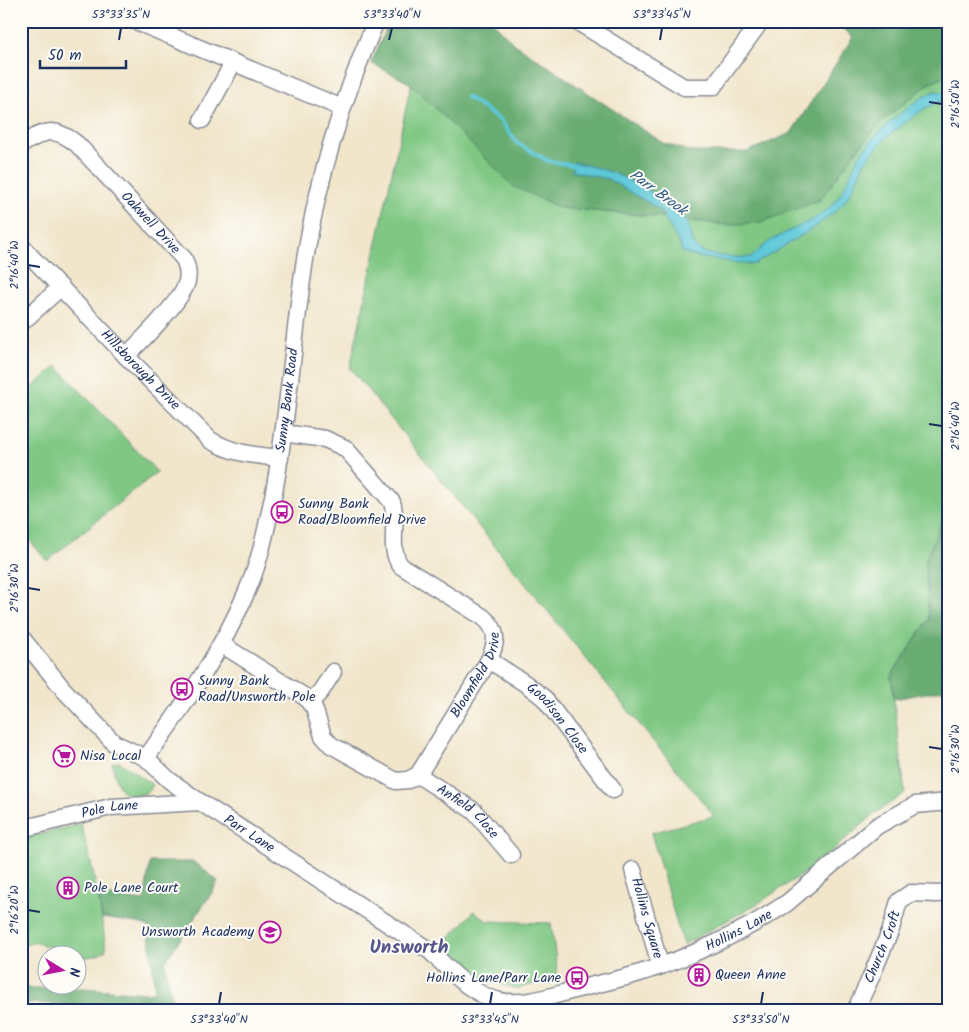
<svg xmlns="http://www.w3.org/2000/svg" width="969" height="1032" font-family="Kalam,sans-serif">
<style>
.green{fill:#7fc783;stroke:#4d7b70}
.forest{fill:#67ac71;stroke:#416e68}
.water{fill:#5dc8d8;stroke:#3c7c9b}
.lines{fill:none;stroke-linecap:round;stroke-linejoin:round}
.stream{stroke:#5dc8d8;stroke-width:4}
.minor-casing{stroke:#868a94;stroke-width:19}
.minor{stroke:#fff;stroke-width:16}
.ticks{fill:none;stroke:#1b2f5e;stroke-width:2}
.labels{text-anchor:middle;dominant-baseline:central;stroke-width:4;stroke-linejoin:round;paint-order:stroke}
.street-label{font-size:14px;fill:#1b2f5e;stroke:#fdfcf7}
.poi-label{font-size:14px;fill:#1b2f5e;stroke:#fdfcf7;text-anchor:start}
.water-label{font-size:15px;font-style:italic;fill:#2f5d83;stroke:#fdfcf7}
.district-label{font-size:19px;font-weight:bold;fill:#55568b;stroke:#fdfcf7}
.neatline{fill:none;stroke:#1b2f5e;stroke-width:2}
.ticks-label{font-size:12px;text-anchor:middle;fill:#1b2f5e}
</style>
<rect width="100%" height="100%" fill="#fdfcf7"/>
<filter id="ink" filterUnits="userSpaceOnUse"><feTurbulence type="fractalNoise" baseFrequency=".02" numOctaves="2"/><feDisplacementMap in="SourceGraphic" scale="10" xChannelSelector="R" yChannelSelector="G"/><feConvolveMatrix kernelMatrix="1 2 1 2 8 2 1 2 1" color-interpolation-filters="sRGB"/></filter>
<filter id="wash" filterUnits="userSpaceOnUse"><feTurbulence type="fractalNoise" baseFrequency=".0096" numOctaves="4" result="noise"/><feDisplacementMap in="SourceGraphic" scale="20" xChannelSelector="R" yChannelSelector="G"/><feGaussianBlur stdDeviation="1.12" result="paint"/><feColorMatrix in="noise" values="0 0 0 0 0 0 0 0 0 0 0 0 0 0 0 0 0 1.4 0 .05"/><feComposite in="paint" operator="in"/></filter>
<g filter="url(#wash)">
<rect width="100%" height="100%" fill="#f1e5ca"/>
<path class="green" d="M948,75V522L925,562L929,619L891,676L905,793L876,813L812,868L757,904L683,945L651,833L714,816L350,368L411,84L513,186L561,208L664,217L727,225L840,171L881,122L927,85Z
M57,366L157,472L47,561L21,530V397Z
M119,762L153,785C150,791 146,793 140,795C120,801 115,779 112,763Z
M81,824C93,866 101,907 106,950C98,956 86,959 78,956V954H73L34,942L21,946V839Z
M474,911L488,921L551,923L558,976L518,989L491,982L472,974L445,943Z"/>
<path class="forest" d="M390,21H492L513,43L663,143L692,152H747L791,133L853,37L839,25L842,21H948V75L927,85L881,122L859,147L820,200L762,222L727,225L664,217L561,208L513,186L411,84L371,63Z
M948,399V689L894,699L891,676L929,619L925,562L947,508L944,410Z
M150,862H194L218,881L213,891L165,962L172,1002L152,1009L127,1010L85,1005L21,1003V988H83L147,993L155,991L148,926L137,923L102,918L98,894L144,901Z"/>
<path class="water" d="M935,91L941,92L946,98L924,109L888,136L865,161L851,192L842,205L837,210L815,227L755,264H746L693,256L682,252L680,244L659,209L608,179L572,171L574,162C588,166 602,168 615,174C636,182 676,204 687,223C692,232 688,244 699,250C711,257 738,258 752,257C757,253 761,248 766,244C786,230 811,224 829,208C846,193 849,173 860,155C873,135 913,100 935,91Z"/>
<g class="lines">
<path class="stream" d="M940,96L948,92
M467,97L500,120L517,143L548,161L578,166"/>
</g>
</g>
<g filter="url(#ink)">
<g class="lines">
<g class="minor-casing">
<g id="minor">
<path d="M135,21L342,108"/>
<path d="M576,21L684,87H713L761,21"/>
<path d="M202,120L233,63"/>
<path id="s1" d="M21,145C45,130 54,126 77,144L184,259C187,266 189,273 187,281C183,300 141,341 126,356"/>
<path id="s2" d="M21,246L126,356L210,440C234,454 253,455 280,458"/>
<path d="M21,323L61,287"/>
<path id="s3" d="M21,637L64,690L114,743L146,758L169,780L200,802L430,951C451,971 470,994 500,1001C524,1006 551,996 574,990C596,984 618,980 640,973C689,958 745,931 787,903L877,826L915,805L948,802"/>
<path id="s4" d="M221,644L305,697L314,708L323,736L331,745L396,781L408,780L418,775L489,660C497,642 499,630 483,617L401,566C387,549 399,523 392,502L345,448L325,439L283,433"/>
<path id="s5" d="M489,660L526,684L544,698L613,790"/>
<path d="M310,703L321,691L333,672"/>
<path id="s6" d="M146,758C184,705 222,651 247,591C261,559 267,525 274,492C288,417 293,341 304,266C317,181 342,100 376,21"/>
<path id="s7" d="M418,775L474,811L511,855"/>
<path id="s8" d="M21,829L111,807L200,802"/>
<path id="s9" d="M633,870L660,965"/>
<path id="s10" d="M855,1011L871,977L891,929L899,901L911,893L938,894L948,893"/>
</g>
</g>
<use href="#minor" class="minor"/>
</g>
</g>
<path class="ticks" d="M119,40L121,28M389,40L392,28M660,40L662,28M929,102L942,104M28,265L40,267M929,424L942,426M28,588L40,590M929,747L942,749M28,910L40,912M219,1004L221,992M490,1004L492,992M761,1004L763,992"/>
<defs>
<g id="bus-ring" transform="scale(1.125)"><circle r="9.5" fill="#fdfcf7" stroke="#b5179e" stroke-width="1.5"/><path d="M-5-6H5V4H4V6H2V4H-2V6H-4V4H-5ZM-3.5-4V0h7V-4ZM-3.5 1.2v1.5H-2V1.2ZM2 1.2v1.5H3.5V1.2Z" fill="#b5179e"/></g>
<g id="supermarket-ring" transform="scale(1.125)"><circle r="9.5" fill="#fdfcf7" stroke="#b5179e" stroke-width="1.5"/><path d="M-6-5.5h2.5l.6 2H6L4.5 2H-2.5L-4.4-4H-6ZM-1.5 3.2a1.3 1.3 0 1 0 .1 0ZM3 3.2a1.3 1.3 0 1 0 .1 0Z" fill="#b5179e"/></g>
<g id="building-ring" transform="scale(1.125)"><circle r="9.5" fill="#fdfcf7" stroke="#b5179e" stroke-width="1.5"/><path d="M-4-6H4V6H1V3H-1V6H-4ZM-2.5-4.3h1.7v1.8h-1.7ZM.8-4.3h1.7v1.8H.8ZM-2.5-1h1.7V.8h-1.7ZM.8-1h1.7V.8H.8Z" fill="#b5179e"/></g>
<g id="school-ring" transform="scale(1.125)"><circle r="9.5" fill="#fdfcf7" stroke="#b5179e" stroke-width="1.5"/><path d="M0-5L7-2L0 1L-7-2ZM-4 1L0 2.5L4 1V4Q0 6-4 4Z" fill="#b5179e"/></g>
</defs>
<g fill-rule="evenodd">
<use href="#bus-ring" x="282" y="512"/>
<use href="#bus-ring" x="182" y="689"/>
<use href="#supermarket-ring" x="64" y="756"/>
<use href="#building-ring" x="68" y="888"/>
<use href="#school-ring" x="270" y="932"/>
<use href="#building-ring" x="699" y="975"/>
<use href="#bus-ring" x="577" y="978"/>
</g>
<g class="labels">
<g class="street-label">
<text stroke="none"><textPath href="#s1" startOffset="170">Oakwell Drive</textPath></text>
<text stroke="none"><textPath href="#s2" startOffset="172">Hillsborough Drive</textPath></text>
<text stroke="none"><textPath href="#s6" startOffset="391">Sunny Bank Road</textPath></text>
<text stroke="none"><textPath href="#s4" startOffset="369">Bloomfield Drive</textPath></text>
<text stroke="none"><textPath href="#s5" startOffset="91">Goodison Close</textPath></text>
<text stroke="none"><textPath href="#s8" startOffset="91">Pole Lane</textPath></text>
<text stroke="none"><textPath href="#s7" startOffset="62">Anfield Close</textPath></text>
<text stroke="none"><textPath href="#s3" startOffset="305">Parr Lane</textPath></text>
<text stroke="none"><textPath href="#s9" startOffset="50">Hollins Square</textPath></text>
<text stroke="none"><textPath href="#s3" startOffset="859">Hollins Lane</textPath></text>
<text stroke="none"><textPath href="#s10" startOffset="70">Church Croft</textPath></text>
</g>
<g class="poi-label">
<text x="298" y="504">Sunny Bank<tspan x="298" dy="16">Road/Bloomfield Drive</tspan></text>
<text x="198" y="681">Sunny Bank<tspan x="198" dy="16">Road/Unsworth Pole</tspan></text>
<text x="80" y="756">Nisa Local</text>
<text x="84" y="888">Pole Lane Court</text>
<text x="254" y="932" text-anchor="end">Unsworth Academy</text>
<text x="715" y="975">Queen Anne</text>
<text x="561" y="978" text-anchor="end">Hollins Lane/Parr Lane</text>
</g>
<g class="water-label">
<text transform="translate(658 193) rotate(36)">Parr Brook</text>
</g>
<g class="district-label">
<text x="409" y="948">Unsworth</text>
</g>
</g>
<rect width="969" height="1032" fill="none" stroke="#fdfcf7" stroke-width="55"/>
<g transform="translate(62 970) rotate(100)"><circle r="24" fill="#fdfcf7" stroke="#a3aaba"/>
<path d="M0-4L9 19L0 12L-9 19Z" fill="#b5179e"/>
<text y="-8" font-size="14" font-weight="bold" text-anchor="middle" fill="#1b2f5e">N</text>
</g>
<path d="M40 60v8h86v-8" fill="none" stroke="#1b2f5e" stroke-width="2.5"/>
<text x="48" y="60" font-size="15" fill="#1b2f5e" stroke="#fdfcf7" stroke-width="4" paint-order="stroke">50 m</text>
<rect x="28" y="28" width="914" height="976" class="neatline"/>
<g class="ticks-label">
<text x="121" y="18">53°33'35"N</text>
<text x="392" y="18">53°33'40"N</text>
<text x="662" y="18">53°33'45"N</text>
<text transform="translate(955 104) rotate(-90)" y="4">2°16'50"W</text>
<text transform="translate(14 265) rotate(-90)" y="4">2°16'40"W</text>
<text transform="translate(955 426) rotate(-90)" y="4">2°16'40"W</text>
<text transform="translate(14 588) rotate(-90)" y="4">2°16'30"W</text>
<text transform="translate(955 749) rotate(-90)" y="4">2°16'30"W</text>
<text transform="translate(14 910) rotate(-90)" y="4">2°16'20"W</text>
<text x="219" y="1023">53°33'40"N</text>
<text x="490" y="1023">53°33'45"N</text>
<text x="761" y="1023">53°33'50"N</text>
</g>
</svg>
